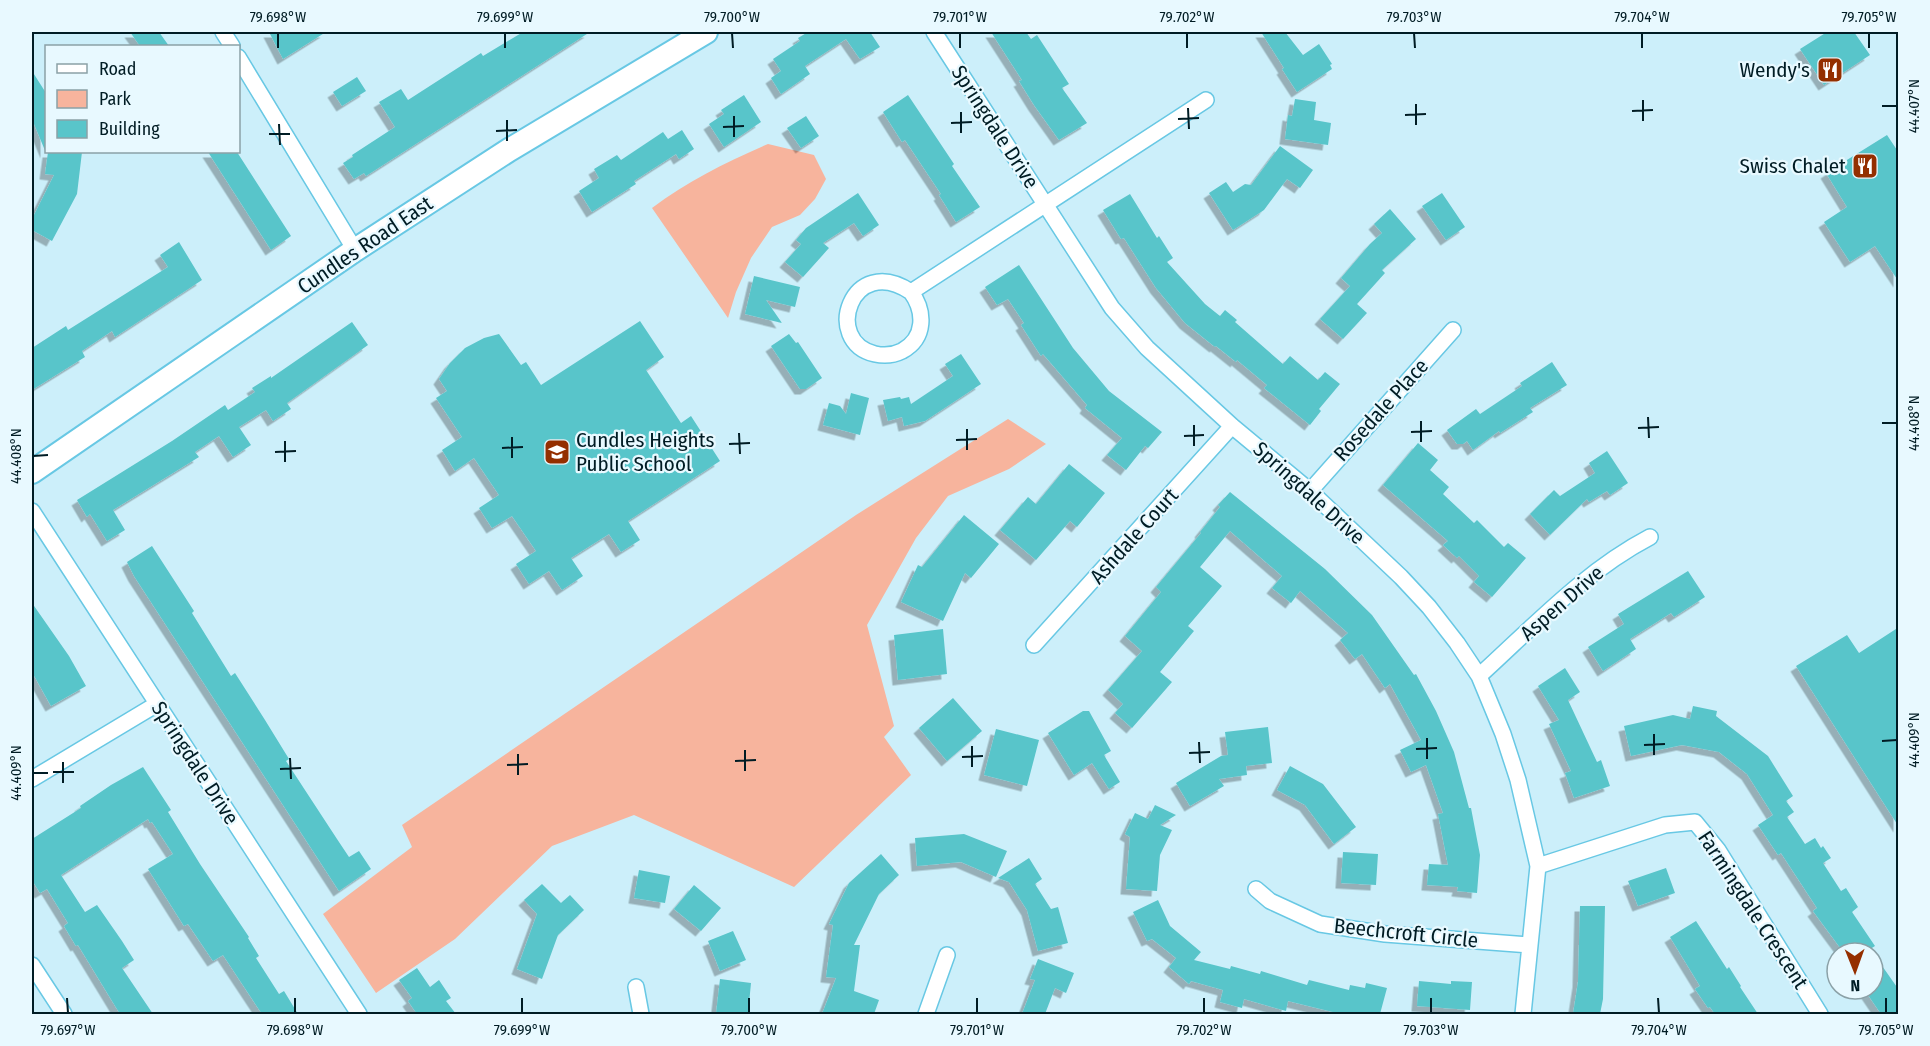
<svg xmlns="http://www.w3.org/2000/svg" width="1930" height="1046" font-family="'Fira Sans Condensed',sans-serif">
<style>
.green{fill:#f7b49d}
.building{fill:#59c5ca;filter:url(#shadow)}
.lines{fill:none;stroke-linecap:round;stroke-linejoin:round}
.street-casing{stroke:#68c8e4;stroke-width:18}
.secondary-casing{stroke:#68c8e4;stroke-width:26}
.street{stroke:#fff;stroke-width:15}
.secondary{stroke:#fff;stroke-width:22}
.ticks{fill:none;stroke:#001c24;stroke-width:2}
.labels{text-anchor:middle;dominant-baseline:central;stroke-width:4.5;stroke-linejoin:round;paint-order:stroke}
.poi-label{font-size:21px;fill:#001c24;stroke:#e8f9ff;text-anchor:end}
.street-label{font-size:21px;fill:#001c24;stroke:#e8f9ff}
.neatline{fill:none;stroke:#001c24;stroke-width:2}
.ticks-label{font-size:15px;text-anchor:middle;fill:#001c24}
</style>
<defs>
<filter id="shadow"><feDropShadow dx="-5.5" dy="5.5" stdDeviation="0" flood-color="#0004"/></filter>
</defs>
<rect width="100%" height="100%" fill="#cceffa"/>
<path class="green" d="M768,144L814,155L826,179L815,199L800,215L772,227L751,258L736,292L728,318L652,208C688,181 726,162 768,144Z
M1008,419L1046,444L1009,469L948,496L916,538L867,625L894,726L884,737L911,775L794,887L634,815L552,846L455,939L376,993L323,914L412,847L402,825L856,515Z"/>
<path class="building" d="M130,32H159L169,46H140Z
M269,32H326L283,59Z
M523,32H590L366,176L364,173L354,179L343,163L353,157L352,155L395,127L379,102L401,89L408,100L481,53L483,56Z
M808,32H870L880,47L860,59L846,39L805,66L810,74L781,94L771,78L781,71L773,59L800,41L798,38Z
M991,32H1026L1031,39L1037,35L1069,84L1062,88L1087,123L1059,140L1034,105L1019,81L1022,80Z
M1261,32H1285L1303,55L1319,44L1332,64L1330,65L1332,69L1297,92L1282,69L1284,68Z
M1827,32H1854L1870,55L1824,85L1800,49Z
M32,71L46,93V153L32,119Z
M357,77L366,91L342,106L333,92Z
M744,95L761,122L724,147L709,124L724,114L721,110Z
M908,95L954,164L952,166L980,207L956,222L939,195L941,194L905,140L902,142L883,112Z
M1295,99L1316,102L1314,120L1331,123L1328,145L1285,139L1288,115L1292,116Z
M806,116L819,136L801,148L787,128Z
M682,130L694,149L679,159L676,154L634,181L636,184L592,212L579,191L599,178L594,169L617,155L621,160L663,132L668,139Z
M1887,135L1899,153V282L1875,246L1850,262L1824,222L1847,207L1826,173Z
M1280,146L1313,170L1300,188L1287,179L1264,210L1233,230L1209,193L1226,182L1233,192L1245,184L1251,185Z
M48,152H82L77,194L52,241L32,230V219L54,175L45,174Z
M208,152H237L291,236L271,250Z
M858,193L879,225L863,236L854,223L823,243L829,248L803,277L785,262L801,244L796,240L806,228Z
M1442,193L1465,227L1446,240L1422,206Z
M1130,194L1157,238L1159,236L1173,258L1167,262L1205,304L1220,316L1225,310L1237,320L1235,322L1283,364L1290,356L1318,380L1325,372L1340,384L1319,409L1321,411L1310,425L1264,388L1267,385L1237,360L1236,362L1216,346L1215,347L1185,323L1156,288L1124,238L1121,239L1103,210Z
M1390,209L1416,239L1382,270L1385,273L1357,304L1367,313L1343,339L1320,319L1350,286L1341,278L1370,244L1382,233L1374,224Z
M179,242L202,280L115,337L112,331L82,351L85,357L32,390V348L66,326L68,330L168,267L160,255Z
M1019,265L1073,348L1109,391L1162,432L1148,448L1145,446L1126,470L1107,455L1122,438L1085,408L1087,405L1043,354L1041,356L1021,325L1024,323L1008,299L997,305L985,287Z
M754,276L800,287L795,307L766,300L782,323L745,314Z
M640,321L664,357L646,370L681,423L691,416L720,461L628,521L640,540L621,552L609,534L571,558L583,576L562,590L549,571L529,584L516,564L536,551L512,516L492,528L479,508L499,495L474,458L455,471L442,450L462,437L436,398L447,391L439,379L450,363L465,348L484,338L499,334L521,365L526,362L541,385Z
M352,322L368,345L287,403L291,409L273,421L266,410L239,427L251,445L233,457L219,436L195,452L199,457L113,510L125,530L107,541L90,514L87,517L77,500L172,441L225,405L228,410L255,392L252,388L271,376V378Z
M789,334L796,343L798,342L822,378L806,389H800L771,346Z
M961,354L981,384L925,421L904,426L902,417L888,421L883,400L900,397L901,399L909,397L911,404L953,376L945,364Z
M1552,362L1567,385L1530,408L1533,412L1500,433L1499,431L1473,450L1467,441L1463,444H1457L1447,430L1476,409L1480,414L1522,386L1520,383Z
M851,393L869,398L860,435L823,425L829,403L840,406L846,414Z
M1418,443L1438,460L1430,470L1449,487L1443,494L1474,523L1477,520L1504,547L1508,543L1526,558L1492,597L1474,582L1479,576L1459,556L1457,558L1443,545L1448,541L1383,485Z
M1607,451L1628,483L1610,495L1607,491L1589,502L1587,499L1550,535L1530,514L1554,490L1560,496L1595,473L1589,463Z
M1069,464L1105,493L1077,527L1070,521L1036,560L1000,530L1028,497L1036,504Z
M1230,492L1325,569L1372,615L1414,675L1416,674L1436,711L1454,752L1469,808H1471L1480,855L1477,893L1457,891L1458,887L1427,885L1429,864L1448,865L1438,814L1443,813L1426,765L1411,772L1400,750L1421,740L1390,684L1385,688L1362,654L1355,659L1340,640L1348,633L1300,591L1291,603L1272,588L1282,576L1230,531L1200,567L1222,586L1188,626L1194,631L1160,672L1172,682L1132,728L1115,713L1123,704L1108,690L1142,651L1125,636L1161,592L1156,587L1201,533L1200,532L1220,507L1218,505Z
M964,515L999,544L971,578L965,573L943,621L901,602L918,565L922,567Z
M152,546L194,611L192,613L231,676L235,673L265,720L289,759L286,761L337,839L349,857L359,851L371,869L339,891L134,576L127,562Z
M1688,571L1705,597L1674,617L1671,613L1630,639L1636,649L1603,671L1588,647L1624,624L1618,614Z
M32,603L69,656L86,686L51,706L32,672Z
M1899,627V827L1796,666L1847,635L1859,653Z
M943,629L947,674L898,680L894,635Z
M1565,668L1580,692L1568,700L1597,762L1601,760L1610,786L1574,798L1565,773L1571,771L1549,724L1559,720L1538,686Z
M953,698L982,731L947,761L919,728Z
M1693,706L1717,711L1716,716L1768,756L1793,796L1786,801L1794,812L1787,817L1805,844L1815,838L1821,848L1823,846L1831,858L1823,863L1841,891L1846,888L1858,907L1852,912L1875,946L1864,953H1844L1813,911L1817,908L1781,853L1778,855L1758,825L1773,815L1747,774L1719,752L1682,745L1631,756L1624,726L1673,715L1690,719Z
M1083,711H1089L1111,751L1104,755L1120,782L1109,789L1092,763L1074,775L1048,733Z
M1268,727L1272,763L1246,766L1247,775L1219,779L1224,786L1190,806L1176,783L1221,756L1228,755L1225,732Z
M996,729L1039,740L1027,786L984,775Z
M1290,766L1323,784L1356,827L1334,844L1305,805L1277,790Z
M143,767L171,810L168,812L200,864L249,937L248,938L259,956L256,958L279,994L284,991L298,1014H262L223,955L213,961L188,924L184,926L148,869L173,854L152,822L150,823L148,819L61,875L85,912L97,905L122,941L134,960L122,968L153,1014H120L78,945L76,946L64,926L68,923L47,889L40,893L32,880V839L81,808L80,806L111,785Z
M1155,805L1176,815L1160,825L1172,830L1160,855L1157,891L1126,889L1130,837L1125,834L1135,813L1148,819Z
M964,834L1007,851L996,877L961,862L917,866L915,838Z
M1343,852L1378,854L1376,885L1341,883Z
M881,854L899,875L879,894L854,945H860L854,991L879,1000L874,1014H822L836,978L826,977L833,925L829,924L849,883Z
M1029,858L1042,879L1035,884L1051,909L1058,907L1068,943L1038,951L1027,910L1009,882L998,878Z
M1666,868L1675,893L1638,906L1628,881Z
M639,870L670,876L665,903L634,898Z
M542,884L561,903L570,895L584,910L558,935L542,979L517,969L537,914L524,900Z
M694,885L721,908L701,931L674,909Z
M1158,900L1170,926L1201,952L1194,960L1230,969L1231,966L1260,974L1261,971L1307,985L1309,980L1349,990L1350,985L1365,988L1366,983L1387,988L1380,1014H1341L1288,1001L1286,1011L1244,999L1242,1008L1220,1002L1223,990L1191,981L1189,984L1169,967L1176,958L1152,939L1147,941L1133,912Z
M1580,906H1605L1603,999L1600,1014H1573L1578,982Z
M1696,921L1727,969L1729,967L1741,986L1740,987L1758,1014H1715L1710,1007L1708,1008L1695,989L1700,986L1670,937Z
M733,931L746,960L720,971L708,941Z
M1873,953L1899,990V1014H1881L1864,989H1873Z
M1038,959L1074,973L1066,993L1055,988L1045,1014H1022L1035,980L1030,979Z
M417,968L430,987L439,980L451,998L446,1001L456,1014H417L408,1001L412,998L399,980Z
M720,979L751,983L748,1014H716Z
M1419,981L1451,984V981L1472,982L1470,1010L1417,1006Z"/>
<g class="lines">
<g class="street-casing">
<path id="street" d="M223,32L232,46
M934,32L1112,308L1147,348L1232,426L1310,491L1401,577L1429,607L1457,643L1479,676L1503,734L1518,780L1538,866L1523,1014
M238,57L355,250
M911,292C851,252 822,342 875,354C884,356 894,355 902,351C926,338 925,311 911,292L1206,100
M1310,491L1453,330
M32,511L359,1014
M1034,645L1232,426
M1479,676C1533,627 1585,571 1650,537
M32,779L157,704
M1538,866L1665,825L1695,822L1718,850L1820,1014
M1256,889L1270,901L1320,924L1385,934L1530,945
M32,965L64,1014
M636,987L641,1014
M926,1014L947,955"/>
</g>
<g class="secondary-casing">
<path id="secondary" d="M32,472L355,250L509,150L706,32"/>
</g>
<use href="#street" class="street"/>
<use href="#secondary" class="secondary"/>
</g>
<path class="ticks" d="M278,33V48M505,33V48M732,33L733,48M960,33V48M1187,33V48M1414,33L1415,48M1642,33V48M1869,33V48M1643,100V121M1416,104V125M1882,106H1897M1188,108L1189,129M1632,111L1653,110M961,112V133M1405,115L1426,114M734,116V137M1178,119L1199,118M507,120V141M951,123L972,122M279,124L280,145M723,127L744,126M496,131L517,130M269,134H290M1648,417L1649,438M1421,421V442M1882,423H1897M1194,425V446M1638,428L1659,427M967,429V450M1411,432L1432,431M739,433L740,454M1184,436L1204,435M512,437V458M956,440L977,439M285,441V462M729,444L750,443M502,448L523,447M275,452L296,451M33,456L48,455M1654,734V755M1427,738V759M1882,741L1897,740M1199,742L1200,763M1644,745L1665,744M972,746V767M1416,749L1437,748M745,750V771M1189,753L1210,752M518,754V775M962,757L983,756M290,758L291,779M735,761L756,760M63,762V783M507,765L528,764M280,769L301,768M53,772H74M33,773H48M67,998L68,1013M295,998V1013M522,998V1013M749,998V1013M977,998V1013M1204,998V1013M1431,998V1013M1658,998L1659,1013M1886,998V1013"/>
<defs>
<g id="restaurant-square" transform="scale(1.35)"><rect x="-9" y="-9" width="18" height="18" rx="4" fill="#942f00" stroke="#e8f9ff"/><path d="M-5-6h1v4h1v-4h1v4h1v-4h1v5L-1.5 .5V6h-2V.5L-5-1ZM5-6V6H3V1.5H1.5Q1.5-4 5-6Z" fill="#fff"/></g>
<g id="school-square" transform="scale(1.35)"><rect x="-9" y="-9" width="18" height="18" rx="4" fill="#942f00" stroke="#e8f9ff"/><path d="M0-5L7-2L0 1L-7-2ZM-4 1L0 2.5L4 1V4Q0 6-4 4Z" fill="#fff"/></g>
</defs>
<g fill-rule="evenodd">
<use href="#restaurant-square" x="1830" y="70"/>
<use href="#restaurant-square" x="1865" y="166"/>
<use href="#school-square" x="557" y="452"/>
</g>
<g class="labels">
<g class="poi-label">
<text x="1810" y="70">Wendy's</text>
<text x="1846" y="166">Swiss Chalet</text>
<text x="576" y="440" text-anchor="start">Cundles Heights<tspan x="576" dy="24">Public School</tspan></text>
</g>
<g class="street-label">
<text transform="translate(995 127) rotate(57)">Springdale Drive</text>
<text transform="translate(365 245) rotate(-34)">Cundles Road East</text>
<text transform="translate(1381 410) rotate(-48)">Rosedale Place</text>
<text transform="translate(1309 493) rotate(42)">Springdale Drive</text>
<text transform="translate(1134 536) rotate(-48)">Ashdale Court</text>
<text transform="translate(1562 603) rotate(-41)">Aspen Drive</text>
<text transform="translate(195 763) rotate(57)">Springdale Drive</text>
<text transform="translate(1753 910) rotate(57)">Farmingdale Crescent</text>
<text transform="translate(1406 933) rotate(6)">Beechcroft Circle</text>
</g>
</g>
<rect width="1930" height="1046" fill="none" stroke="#e8f9ff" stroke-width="66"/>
<rect x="45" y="45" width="195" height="108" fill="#e8f9ff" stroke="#8ba1a7" stroke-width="1.5"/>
<rect x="57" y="64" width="30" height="9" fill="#ffffff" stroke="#8ba1a7" stroke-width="1.5"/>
<text x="99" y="75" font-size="18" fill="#001c24">Road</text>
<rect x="57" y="90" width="30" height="18" fill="#f7b49d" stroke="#8ba1a7" stroke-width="1.5"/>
<text x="99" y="105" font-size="18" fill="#001c24">Park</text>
<rect x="57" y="120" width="30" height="18" fill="#59c5ca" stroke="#8ba1a7" stroke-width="1.5"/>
<text x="99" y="135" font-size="18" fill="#001c24">Building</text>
<g transform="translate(1855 971) rotate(179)"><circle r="28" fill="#e8f9ff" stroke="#8ba1a7" stroke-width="1.5"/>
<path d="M0-4.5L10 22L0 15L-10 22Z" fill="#942f00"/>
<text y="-9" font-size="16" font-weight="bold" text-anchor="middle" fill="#001c24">N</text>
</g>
<rect x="33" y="33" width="1864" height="980" class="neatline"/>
<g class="ticks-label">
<text x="278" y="22">79.698°W</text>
<text x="505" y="22">79.699°W</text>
<text x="732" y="22">79.700°W</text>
<text x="960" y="22">79.701°W</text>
<text x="1187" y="22">79.702°W</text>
<text x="1414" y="22">79.703°W</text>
<text x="1642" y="22">79.704°W</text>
<text x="1869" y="22">79.705°W</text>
<text transform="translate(1914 106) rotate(-90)" y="5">44.407°N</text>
<text transform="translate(1914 423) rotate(-90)" y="5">44.408°N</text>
<text transform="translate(16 456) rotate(-90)" y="5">44.408°N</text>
<text transform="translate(1914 740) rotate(-90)" y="5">44.409°N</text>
<text transform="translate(16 773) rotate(-90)" y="5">44.409°N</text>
<text x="68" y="1035">79.697°W</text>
<text x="295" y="1035">79.698°W</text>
<text x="522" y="1035">79.699°W</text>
<text x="749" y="1035">79.700°W</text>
<text x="977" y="1035">79.701°W</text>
<text x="1204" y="1035">79.702°W</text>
<text x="1431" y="1035">79.703°W</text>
<text x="1659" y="1035">79.704°W</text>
<text x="1886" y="1035">79.705°W</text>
</g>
</svg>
